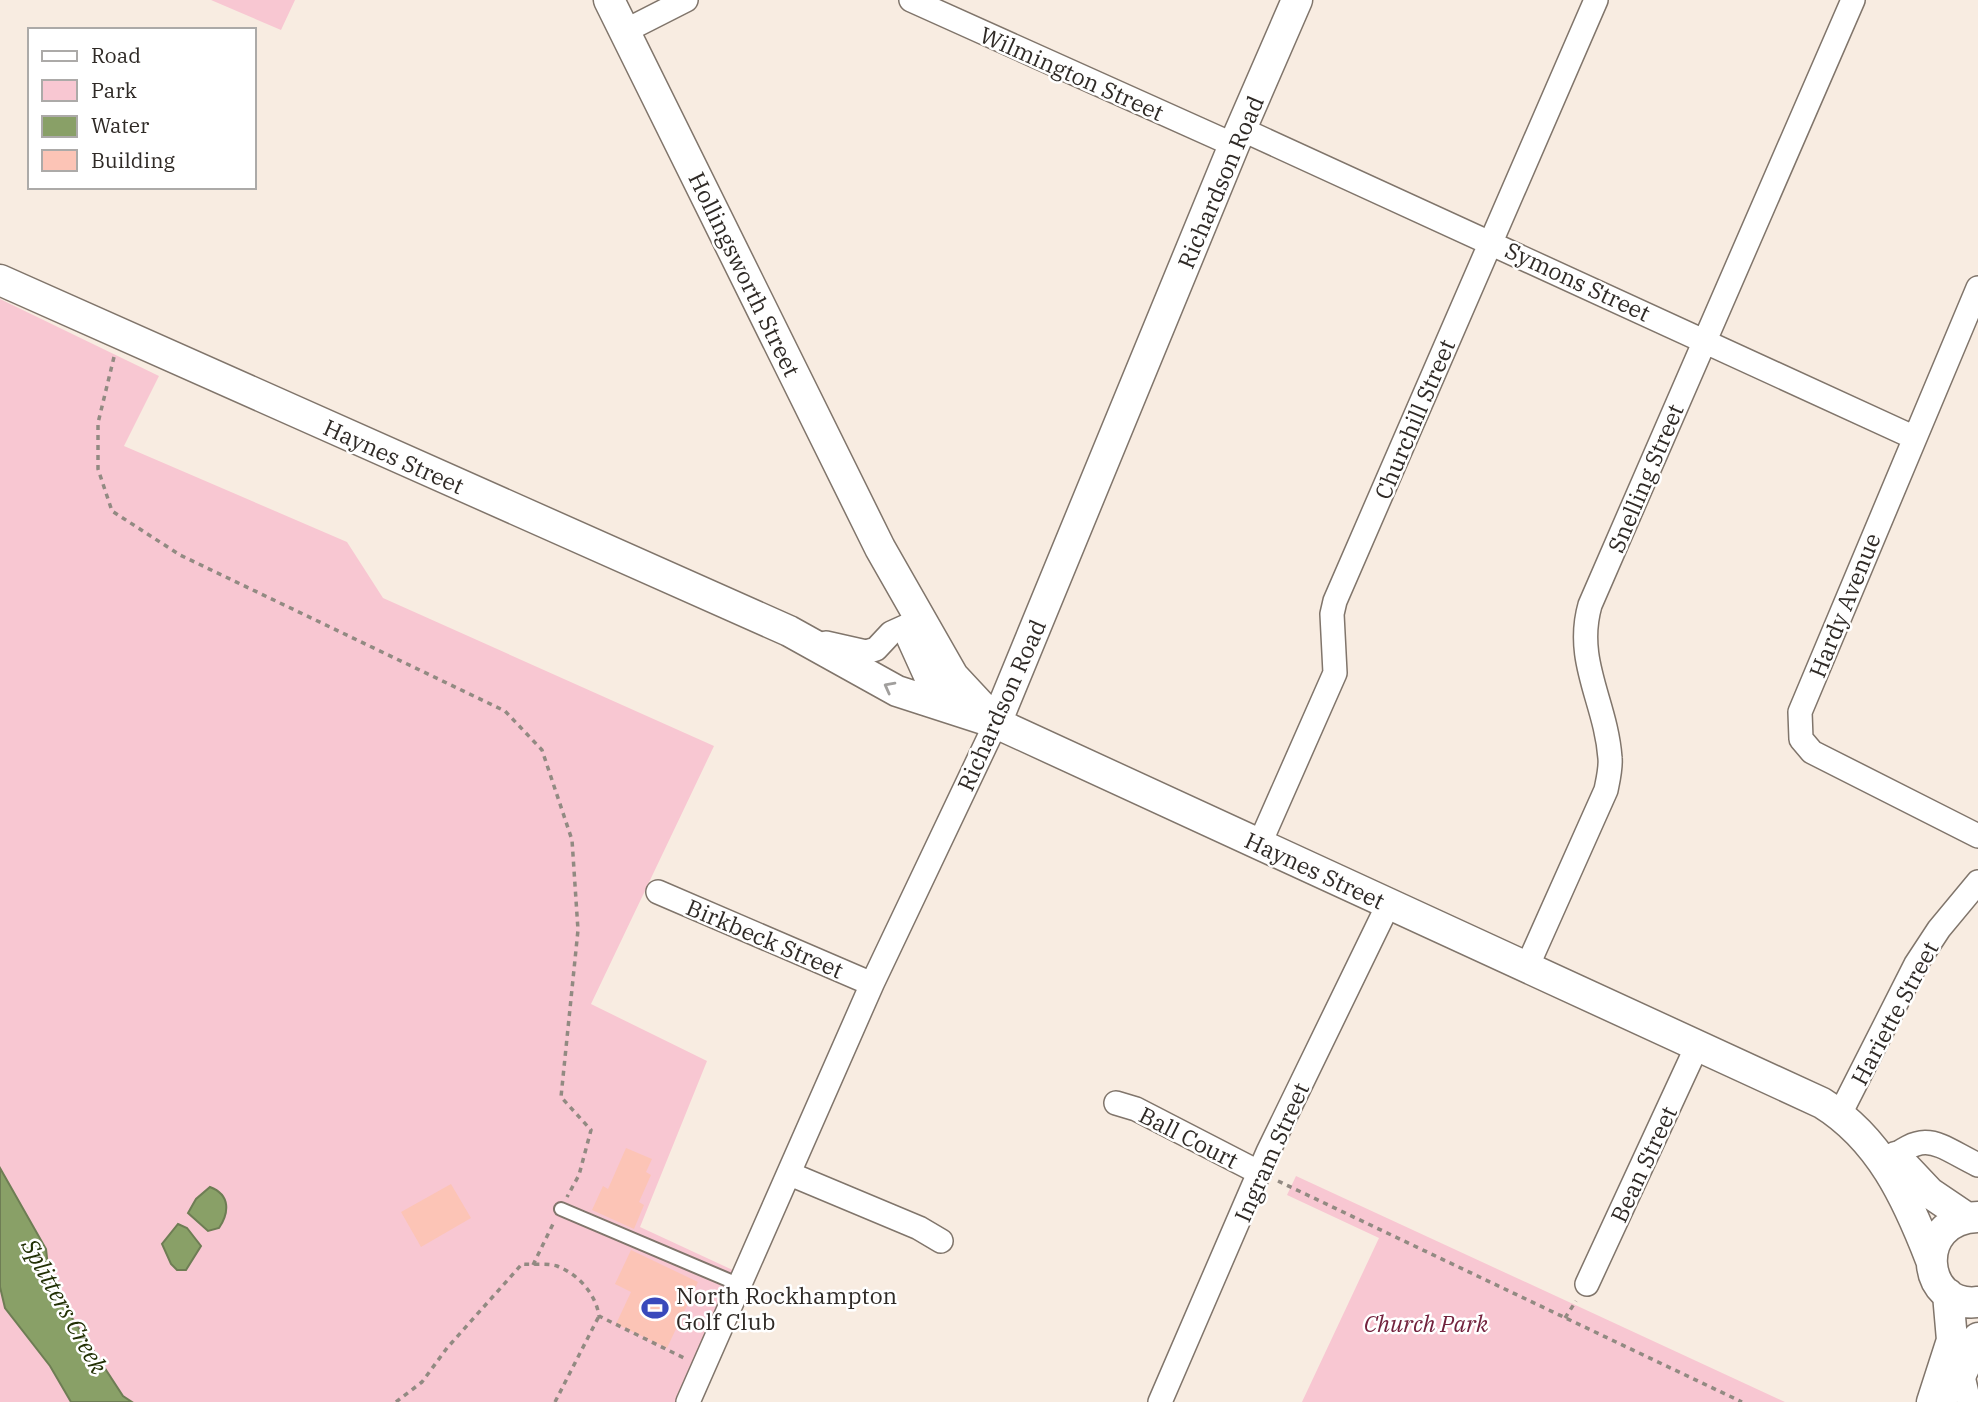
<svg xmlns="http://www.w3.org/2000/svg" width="1978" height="1402" font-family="'IBM Plex Serif',serif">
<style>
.green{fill:#f8c7d2}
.water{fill:#89a067;stroke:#6e7d54;stroke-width:2}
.building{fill:#fcc4b6}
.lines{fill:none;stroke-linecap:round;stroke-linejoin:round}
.service-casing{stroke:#80756b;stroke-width:16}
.minor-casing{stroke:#80756b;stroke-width:26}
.tertiary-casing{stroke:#80756b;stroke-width:33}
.path{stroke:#928a82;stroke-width:3.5;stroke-dasharray:5 5;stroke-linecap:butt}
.service{stroke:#fff;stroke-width:12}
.minor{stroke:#fff;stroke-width:23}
.tertiary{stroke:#fff;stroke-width:30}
.oneway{stroke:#a19f9d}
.labels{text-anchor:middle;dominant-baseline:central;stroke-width:5;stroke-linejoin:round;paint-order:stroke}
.street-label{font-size:23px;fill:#2f2a26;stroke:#fff}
.poi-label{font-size:23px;fill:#2f2a26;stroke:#fff;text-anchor:start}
.park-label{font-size:23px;font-style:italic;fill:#72223d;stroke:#fff}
.water-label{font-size:24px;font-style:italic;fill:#223004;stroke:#fff}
</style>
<rect width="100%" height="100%" fill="#f8ece1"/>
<path class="green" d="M211,0H295L281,30Z
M0,299L159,376L124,446L347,542L383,598L714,746L591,1004L707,1061L640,1227L737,1272L679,1402H0Z
M1296,1176L1785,1402H1302L1379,1238L1287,1195Z"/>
<path class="water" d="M0,1168L46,1249L50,1284L123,1396L132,1402H71L50,1366L5,1308L0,1287Z
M210,1187C231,1195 229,1213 219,1228L208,1231L188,1213L196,1199Z
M178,1224L187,1228L201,1246L186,1270H177L171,1264L162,1244Z"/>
<path class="building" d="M626,1148L652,1159L646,1172L651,1175L639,1202L644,1205L634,1229L592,1210L603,1186L608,1189Z
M451,1184L471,1218L421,1247L401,1212Z
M631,1250L698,1282L667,1348L616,1324L631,1292L615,1284Z"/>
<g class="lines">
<g class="service-casing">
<path id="service" d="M561,1209L740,1285"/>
</g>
<g class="minor-casing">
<path id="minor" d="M911,0L1234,145
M625,31L686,0
M1241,129L1913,437
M1978,288L1800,712L1801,739L1812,752L1978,836
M826,643L866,652L876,649L891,633L922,619
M1260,843L1335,673L1332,614L1335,601L1596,0
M658,892L872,984
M1527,967L1606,790C1608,780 1611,768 1610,758C1606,702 1574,661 1590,605L1853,0
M1116,1103L1136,1109L1260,1173
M1840,1114L1916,964L1939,929L1978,882
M1885,1163C1927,1129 1934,1143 1978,1165
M790,1174L919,1228L941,1241
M1587,1284L1698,1044
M1962,1372L1969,1402
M688,1402L872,984L996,723
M1160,1402L1268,1152L1388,905"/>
</g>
<g class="tertiary-casing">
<path id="tertiary" d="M609,0L880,548L953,676L994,720
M0,280L789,631L897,691L996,723L1822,1103C1880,1139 1907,1198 1931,1260
M912,638L931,680L954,708
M996,723L1234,145L1297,0
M1896,1157L1930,1193L1967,1218
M1978,1217C1912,1219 1921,1309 1978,1302
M1944,1394L1962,1372L1978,1338
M1932,1402L1952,1340L1948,1294"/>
</g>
<path class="path" d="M114,357L98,423V469L112,511L180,555L505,711L542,750L572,840L578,930L561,1097L591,1130L579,1175L567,1197
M1278,1181L1742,1402
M533,1265L554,1222
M1565,1318L1576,1301
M396,1402L422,1382L447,1348L522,1264C533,1265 547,1263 557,1266C578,1274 596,1294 599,1316L684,1358
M555,1402L599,1316"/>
<use href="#service" class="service"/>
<use href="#minor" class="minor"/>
<use href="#tertiary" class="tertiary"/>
</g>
<defs><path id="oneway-chevron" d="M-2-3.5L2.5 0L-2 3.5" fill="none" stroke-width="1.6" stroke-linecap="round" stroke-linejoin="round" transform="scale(1.75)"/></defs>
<use class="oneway" href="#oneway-chevron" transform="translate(889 687) rotate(-152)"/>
<defs>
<g id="stadium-bare" transform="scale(2.1)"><path d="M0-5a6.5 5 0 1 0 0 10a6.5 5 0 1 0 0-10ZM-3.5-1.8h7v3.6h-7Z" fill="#3949bb" stroke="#fff" stroke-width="2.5" paint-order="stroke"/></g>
</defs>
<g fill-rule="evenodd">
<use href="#stadium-bare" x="655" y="1308"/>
</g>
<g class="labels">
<g class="street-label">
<text transform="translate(1072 73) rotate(24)">Wilmington Street</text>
<text transform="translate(1220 182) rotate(-67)">Richardson Road</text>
<text transform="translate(745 274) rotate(64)">Hollingsworth Street</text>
<text transform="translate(1578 281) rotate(25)">Symons Street</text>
<text transform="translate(1414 419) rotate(-67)">Churchill Street</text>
<text transform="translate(394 456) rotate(24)">Haynes Street</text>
<text transform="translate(1645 478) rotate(-67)">Snelling Street</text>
<text transform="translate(1844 605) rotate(-68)">Hardy Avenue</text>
<text transform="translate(1001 705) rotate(-66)">Richardson Road</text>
<text transform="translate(1315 870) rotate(25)">Haynes Street</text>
<text transform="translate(765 938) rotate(23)">Birkbeck Street</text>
<text transform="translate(1894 1013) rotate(-62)">Hariette Street</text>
<text transform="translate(1189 1137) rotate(27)">Ball Court</text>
<text transform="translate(1271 1152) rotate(-66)">Ingram Street</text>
<text transform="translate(1643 1164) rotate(-65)">Bean Street</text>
</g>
<g class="poi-label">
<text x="676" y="1295">North Rockhampton<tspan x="676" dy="26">Golf Club</tspan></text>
</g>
<g class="park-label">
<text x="1426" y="1323">Church Park</text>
</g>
<g class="water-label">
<text transform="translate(65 1306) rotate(61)">Splitters Creek</text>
</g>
</g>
<rect x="28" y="28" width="228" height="161" fill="#ffffff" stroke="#acaaa8" stroke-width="2"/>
<rect x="42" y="51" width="35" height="10" fill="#ffffff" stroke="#acaaa8" stroke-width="2"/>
<text x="91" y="63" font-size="21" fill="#2f2a26">Road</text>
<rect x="42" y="80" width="35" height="21" fill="#f8c7d2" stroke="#acaaa8" stroke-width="2"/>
<text x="91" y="98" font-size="21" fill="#2f2a26">Park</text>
<rect x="42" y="116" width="35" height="21" fill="#89a067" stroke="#acaaa8" stroke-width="2"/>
<text x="91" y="133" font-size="21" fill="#2f2a26">Water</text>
<rect x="42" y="150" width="35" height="21" fill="#fcc4b6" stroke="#acaaa8" stroke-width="2"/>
<text x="91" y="168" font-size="21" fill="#2f2a26">Building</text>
</svg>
